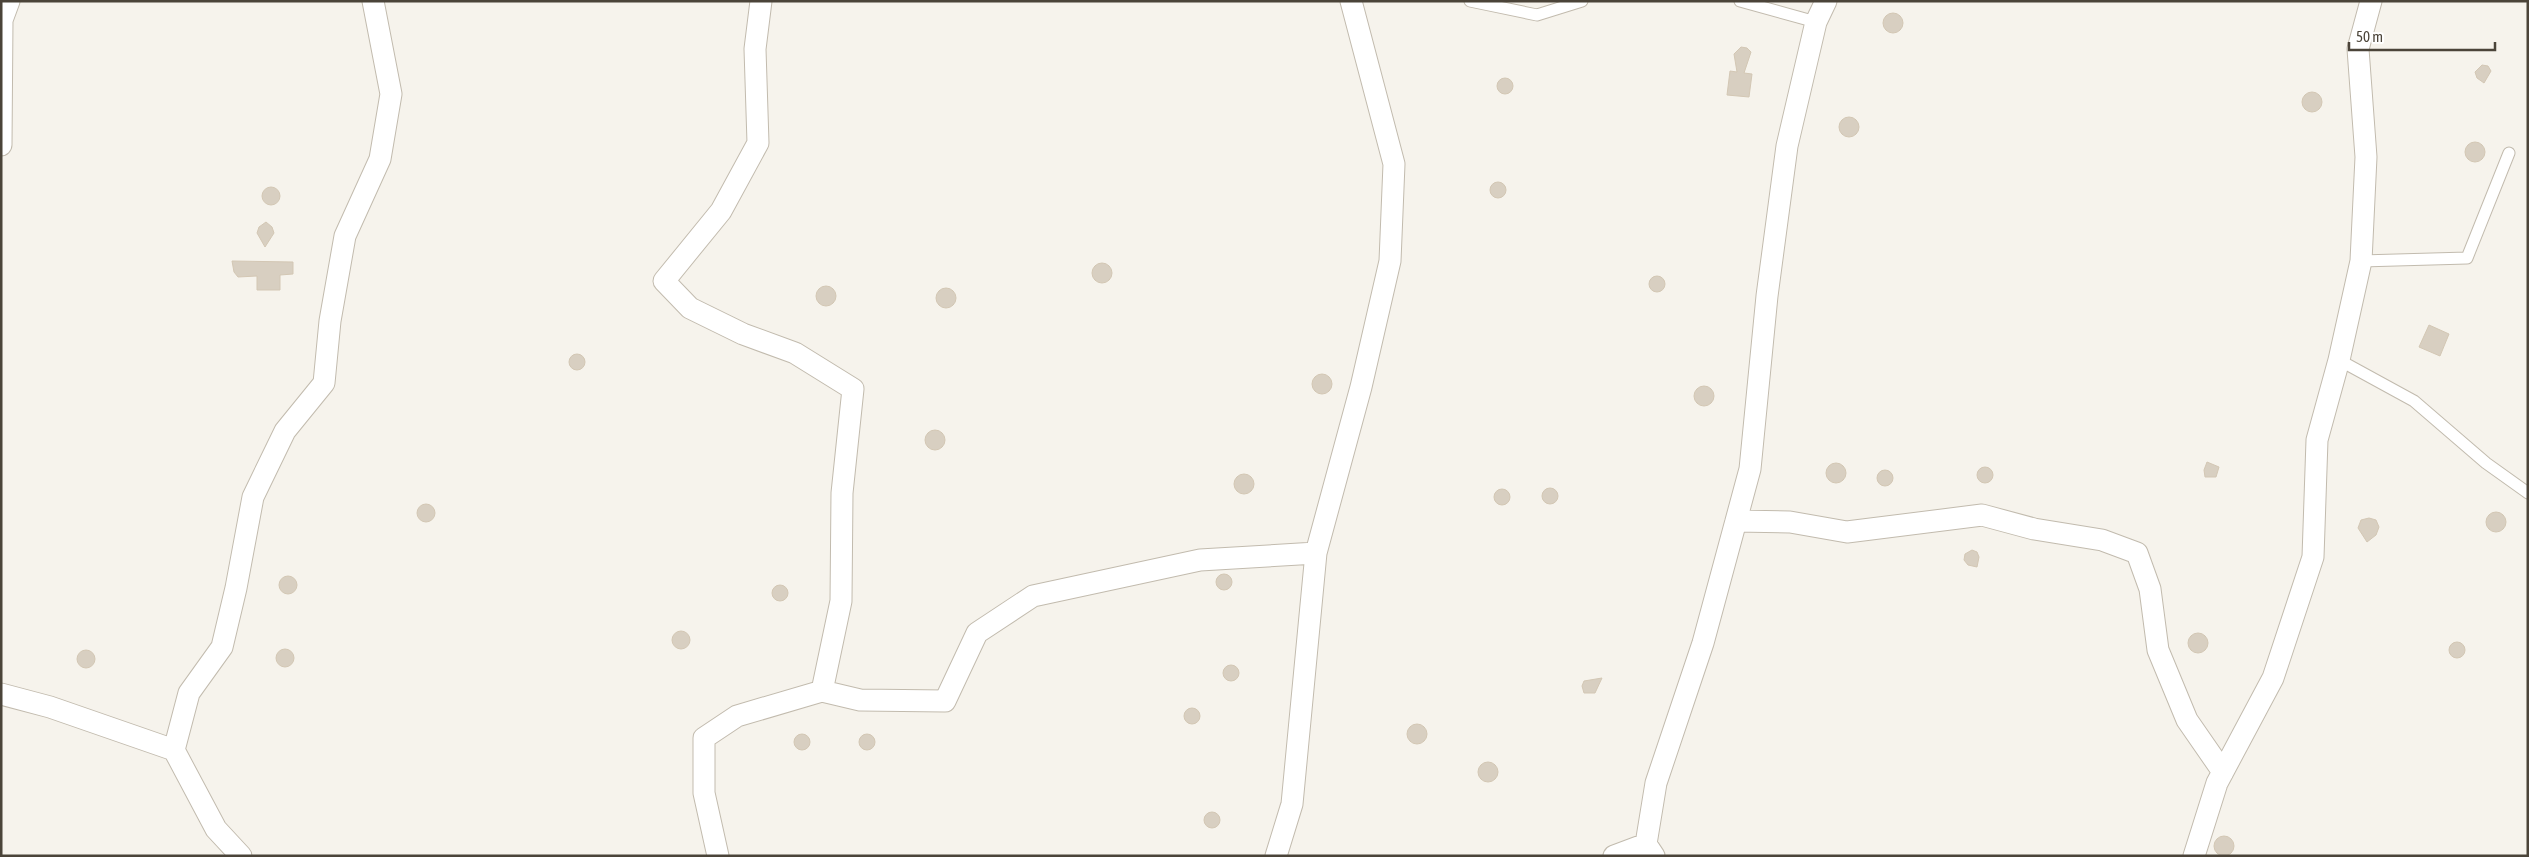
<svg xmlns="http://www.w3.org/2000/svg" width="2529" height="857" font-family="'Asap Condensed',sans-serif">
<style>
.building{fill:#d8cfc1;stroke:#d3c7b4}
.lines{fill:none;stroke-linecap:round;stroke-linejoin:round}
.lane-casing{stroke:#c2bbae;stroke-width:13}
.street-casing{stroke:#c2bbae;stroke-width:23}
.lane{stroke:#fff;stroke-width:11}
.street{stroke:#fff;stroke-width:21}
</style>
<rect width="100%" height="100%" fill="#f6f3ec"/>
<path class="building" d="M1883 23a10 10 0 1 1 20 0a10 10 0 1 1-20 0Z
M1741,47L1747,48L1751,52L1744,73L1752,74L1749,97L1727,95L1730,71L1737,72L1734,54Z
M2482,65L2488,66L2491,71L2484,83L2477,78L2475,72Z
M1497 86a8 8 0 1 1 16 0a8 8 0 1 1-16 0Z
M2302 102a10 10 0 1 1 20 0a10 10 0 1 1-20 0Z
M1839 127a10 10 0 1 1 20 0a10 10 0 1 1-20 0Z
M2465 152a10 10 0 1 1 20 0a10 10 0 1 1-20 0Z
M1490 190a8 8 0 1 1 16 0a8 8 0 1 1-16 0Z
M262 196a9 9 0 1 1 18 0a9 9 0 1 1-18 0Z
M266,222L272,227L274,233L265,247L257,233L259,227Z
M232,261L293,262V274L280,275V290H257V276L238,277L234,272Z
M1092 273a10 10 0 1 1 20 0a10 10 0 1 1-20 0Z
M1649 284a8 8 0 1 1 16 0a8 8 0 1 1-16 0Z
M816 296a10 10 0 1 1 20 0a10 10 0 1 1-20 0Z
M936 298a10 10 0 1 1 20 0a10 10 0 1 1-20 0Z
M2429,325L2449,334L2440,356L2419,347Z
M569 362a8 8 0 1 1 16 0a8 8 0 1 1-16 0Z
M1312 384a10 10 0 1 1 20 0a10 10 0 1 1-20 0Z
M1694 396a10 10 0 1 1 20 0a10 10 0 1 1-20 0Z
M925 440a10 10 0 1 1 20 0a10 10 0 1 1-20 0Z
M2207,462L2219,467L2216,477H2205L2204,470Z
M1826 473a10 10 0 1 1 20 0a10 10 0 1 1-20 0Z
M1977 475a8 8 0 1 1 16 0a8 8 0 1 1-16 0Z
M1877 478a8 8 0 1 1 16 0a8 8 0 1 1-16 0Z
M1234 484a10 10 0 1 1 20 0a10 10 0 1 1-20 0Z
M1542 496a8 8 0 1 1 16 0a8 8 0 1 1-16 0Z
M1494 497a8 8 0 1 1 16 0a8 8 0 1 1-16 0Z
M417 513a9 9 0 1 1 18 0a9 9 0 1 1-18 0Z
M2486 522a10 10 0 1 1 20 0a10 10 0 1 1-20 0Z
M2369,518L2376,520L2379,527L2376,535L2367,542L2358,528L2361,520Z
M1972,550L1977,552L1979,557L1977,567L1968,565L1964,560L1965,554Z
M1216 582a8 8 0 1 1 16 0a8 8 0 1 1-16 0Z
M279 585a9 9 0 1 1 18 0a9 9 0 1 1-18 0Z
M772 593a8 8 0 1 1 16 0a8 8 0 1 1-16 0Z
M672 640a9 9 0 1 1 18 0a9 9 0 1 1-18 0Z
M2188 643a10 10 0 1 1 20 0a10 10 0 1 1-20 0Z
M2449 650a8 8 0 1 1 16 0a8 8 0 1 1-16 0Z
M276 658a9 9 0 1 1 18 0a9 9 0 1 1-18 0Z
M77 659a9 9 0 1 1 18 0a9 9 0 1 1-18 0Z
M1223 673a8 8 0 1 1 16 0a8 8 0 1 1-16 0Z
M1602,678L1595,693H1584L1582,686L1584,681Z
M1184 716a8 8 0 1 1 16 0a8 8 0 1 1-16 0Z
M1407 734a10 10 0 1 1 20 0a10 10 0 1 1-20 0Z
M859 742a8 8 0 1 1 16 0a8 8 0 1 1-16 0Z
M794 742a8 8 0 1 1 16 0a8 8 0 1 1-16 0Z
M1478 772a10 10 0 1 1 20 0a10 10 0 1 1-20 0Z
M1204 820a8 8 0 1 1 16 0a8 8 0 1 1-16 0Z
M2214 846a10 10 0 1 1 20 0a10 10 0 1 1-20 0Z"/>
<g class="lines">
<g class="lane-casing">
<path id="lane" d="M1470,1L1537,15L1582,1
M1740,1L1816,22
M2361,261L2467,258L2509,153
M2339,360L2414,401L2486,463L2528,493"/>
</g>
<g class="street-casing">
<path id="street" d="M761,1L755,49L758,143L721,211L664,281L690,308L743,334L795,353L853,389L842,493L841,601L822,691
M1,145L2,20L9,1
M1736,521L1790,522L1847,532L1982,515L2034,529L2102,540L2137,553L2150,589L2158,650L2187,720L2223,772
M1,694L50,707L174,750
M241,856L216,829L174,750L189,693L222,647L236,588L253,497L285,431L324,383L330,321L345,236L380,159L391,94L373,1
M718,856L704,793V738L737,716L822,691L860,700L945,701L977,633L1033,596L1200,560L1316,553
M1276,856L1292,804L1316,553L1361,387L1390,261L1394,164L1351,1
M1614,856L1646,844
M1654,856L1646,844L1656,783L1703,643L1750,469L1767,296L1787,146L1816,22L1826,1
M2194,856L2217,783L2273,678L2313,557L2317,440L2339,360L2361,261L2366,157L2358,49L2371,1"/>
</g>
<use href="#lane" class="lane"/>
<use href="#street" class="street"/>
</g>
<rect width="2529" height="857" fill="none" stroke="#4b4439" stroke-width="5"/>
<path d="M2349 42v8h146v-8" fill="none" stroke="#4b4439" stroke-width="2.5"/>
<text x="2356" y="42" font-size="15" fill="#4b4439" stroke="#ffffff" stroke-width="4" paint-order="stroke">50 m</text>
</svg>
